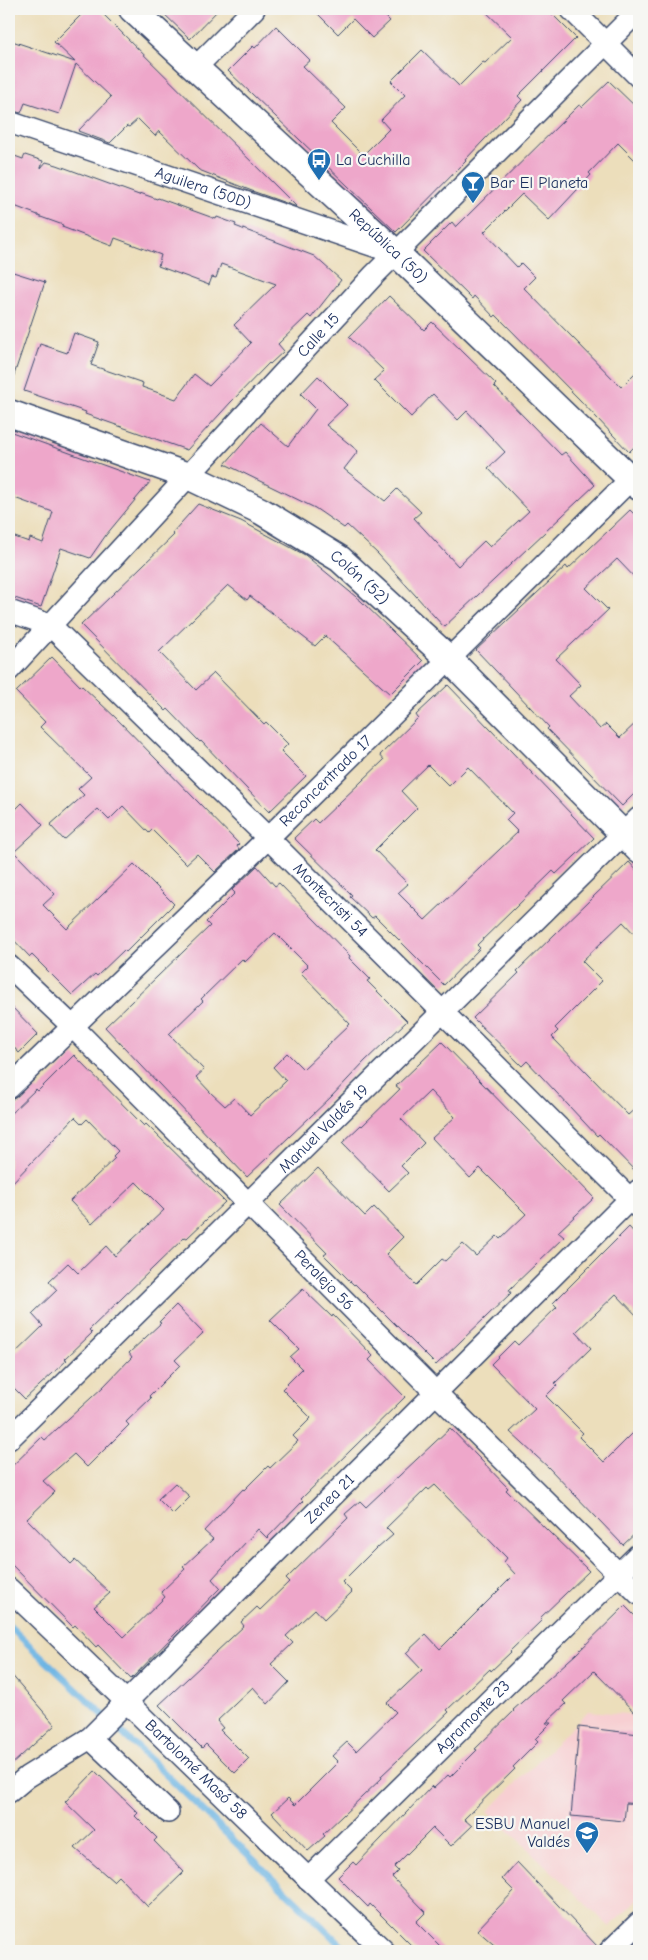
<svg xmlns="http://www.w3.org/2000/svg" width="648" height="1960" font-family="'Comic Neue',sans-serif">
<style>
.built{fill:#f7cfd2}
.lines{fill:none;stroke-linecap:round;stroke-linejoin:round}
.stream{stroke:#6ab4e3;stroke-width:7}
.building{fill:#eea7ca;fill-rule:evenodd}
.minor-casing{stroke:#3a496c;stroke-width:24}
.major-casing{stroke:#3a496c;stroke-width:29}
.minor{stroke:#fff;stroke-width:21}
.major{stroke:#fff;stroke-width:26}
.labels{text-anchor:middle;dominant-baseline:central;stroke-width:4.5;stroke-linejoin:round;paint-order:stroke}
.poi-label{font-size:16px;fill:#1b2f5e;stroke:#f6f6f2;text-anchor:start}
.street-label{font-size:16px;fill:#1b2f5e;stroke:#f6f6f2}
</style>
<rect width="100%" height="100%" fill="#f6f6f2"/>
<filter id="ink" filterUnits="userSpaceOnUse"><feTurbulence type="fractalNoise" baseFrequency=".02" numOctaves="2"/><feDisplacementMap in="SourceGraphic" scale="10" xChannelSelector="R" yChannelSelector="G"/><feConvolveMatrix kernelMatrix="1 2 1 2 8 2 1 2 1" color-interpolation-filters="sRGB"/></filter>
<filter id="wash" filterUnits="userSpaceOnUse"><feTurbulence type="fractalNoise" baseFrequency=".0096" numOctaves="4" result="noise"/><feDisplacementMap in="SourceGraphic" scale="20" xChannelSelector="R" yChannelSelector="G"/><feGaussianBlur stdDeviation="1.12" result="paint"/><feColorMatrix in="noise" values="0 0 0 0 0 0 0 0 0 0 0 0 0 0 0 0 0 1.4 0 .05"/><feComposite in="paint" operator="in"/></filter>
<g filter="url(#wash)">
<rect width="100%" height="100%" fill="#ecdebb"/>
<path class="built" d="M588,1711L639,1715V1897L610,1927L488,1811Z"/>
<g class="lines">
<path class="stream" d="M9,1626L153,1762L347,1951"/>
</g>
<g id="blocks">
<path class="building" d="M87,9H98L297,207L252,191L199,170L159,131L155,136L138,119L129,127L127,126L110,143L78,131L111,97L76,64L59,114L25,103L21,113L9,110V40L75,62L54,42Z
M159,9H219L190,39Z
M313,9H378L390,21L372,38L353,19L338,34Z
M483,9H547L576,38L518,96L522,100L465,160L466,161L396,232L228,71L253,46L255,48L276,26L310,60L303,66L346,108L331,123L363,155L389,129L381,120L405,95L391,81L422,50L459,86L483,62L485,63L512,37Z
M609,81L639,110V164L618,143L589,173L591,175L549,220L522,194L484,232L517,267L521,263L535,277L524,288L621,387L639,369V442L629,452L580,400L496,315L494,317L474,296L472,299L423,251L452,222L456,227L579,105L582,107Z
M9,154L23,159L25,155L43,161L41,168L46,162L57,165L139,195L140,193L157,199L158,198L216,219L217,217L236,224L235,226L314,256L341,280L311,318L308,315L278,344L284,351L270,364L269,363L231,402L187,450L85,414L86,412L24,391L40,344L67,353L74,333L99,342L91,365L143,383L142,387L176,399L194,374L209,386L251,343L234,325L276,284L221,264L216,278L212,277L209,285L158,266L161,255L115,238L112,246L62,227L63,225L38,216V215L9,204Z
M13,272L45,282L12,381L9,380V284Z
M389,296L424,330L432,322L496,384L494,386L561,455L565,452L595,485L444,627L378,554L347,525L344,528L315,508L225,464L261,423L288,446L316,409L301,394L318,376L347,405L326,425L358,451L344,469L385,501L397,489L421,512L414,518L458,566L484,541L490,547L529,511L488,468L505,452L467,411L458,420L433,394L411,417L374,380L384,371L349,337Z
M9,431L150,482L106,535L90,558L61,548L41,607L9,596V535L29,542L30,538L43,543L53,512L9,496Z
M198,504L241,521L305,555L361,601L423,661L390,694L325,636L315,646L250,596L247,600L228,585L159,652L196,690L214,673L264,724L266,722L288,744L281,751L306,776L269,812L201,741L200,742L168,709L166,711L81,625L174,535L172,533Z
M630,510L639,519V582L617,559L586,588L608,610L556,659L581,685L569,696L600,729L606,724L620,738L639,720V789L622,806L547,729L549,727L476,650L566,566L568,569Z
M52,657L81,687L82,686L116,718L239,844L237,846L239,849L215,872L197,854L186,864L152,830L149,833L123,806L109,820L98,809L64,840L50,825L84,795L78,789L91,777L40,727L45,722L16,692Z
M448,685L594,838L556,874L553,871L477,945L480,948L444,985L375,916L372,918L350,897L352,895L294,838L314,819L318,823L384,760L380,755L418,718L416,715ZM428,765L449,786L468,767L513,813L506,820L518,832L425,920L398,893L408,884L375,850L417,808L401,791Z
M22,803L43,825L14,852L55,894L43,905L67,929L134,864L174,904L126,952L124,950L97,976L95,974L72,995L32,955L30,957L9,935V816Z
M629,862L639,873V939L623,922L582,961L602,981L555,1028L558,1031L552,1037L628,1115L639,1105V1175L599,1134L597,1136L527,1061L522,1066L473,1018L519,973L517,971Z
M257,866L275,886L279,883L350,956L349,958L370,979L367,981L407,1021L365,1061L331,1097L247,1177L105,1027L210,926L206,922L235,893L232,890ZM275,933L308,966L301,973L350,1024L303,1069L287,1053L273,1067L286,1081L250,1115L234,1098L225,1106L211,1093L196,1077L204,1070L169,1034L203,1001L201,999L242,959L245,962Z
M9,1004L38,1034L19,1053L9,1042Z
M442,1042L594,1198L558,1232L564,1237L509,1290L511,1293L436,1365L355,1284L354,1285L324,1255L327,1253L280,1205L318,1168L365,1216L374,1207L403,1237L386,1254L416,1285L442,1259L445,1261L463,1244L476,1256L497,1236L500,1239L526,1214L480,1168L470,1178L432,1138L455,1117L430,1091L401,1119L424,1143L401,1166L408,1173L389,1191L342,1143L361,1125L362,1126L400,1089L396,1086Z
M74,1055L144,1126L146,1124L225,1202L187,1238L185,1237L89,1330L92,1333L65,1359L67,1360L25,1399L9,1383V1359L43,1326L32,1314L57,1290L49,1281L68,1263L78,1273L106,1246L115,1256L164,1210L136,1182L92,1224L70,1201L115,1158L113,1156L118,1151L87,1119L82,1124L75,1117L9,1186V1115L36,1089L38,1091Z
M629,1227L639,1238V1318L616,1294L576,1332L591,1348L555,1383L557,1385L546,1396L583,1433L579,1437L604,1462L639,1427V1530L623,1545L548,1467L510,1432L535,1409L491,1364L514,1341L518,1345L557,1307L553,1303Z
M303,1289L332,1317L333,1315L373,1356L369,1360L405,1397L301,1499L303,1501L267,1538L258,1529L212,1579L220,1588L131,1679L98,1645L96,1647L75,1625L73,1627L9,1562V1469L42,1437L45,1440L103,1387L132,1357L129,1353L161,1323L159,1322L176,1305L203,1333L175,1360L180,1365L149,1396L151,1398L126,1422L129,1425L87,1467L74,1454L43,1481L55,1492L27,1519L71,1564L75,1560L110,1593L94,1607L124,1637L165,1597L161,1592L185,1569L183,1567L213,1539L204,1531L243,1489L244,1490L268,1466L270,1468L298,1441L293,1436L311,1418L282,1389L302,1369L290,1357L299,1349L270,1320Z
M450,1428L508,1488L506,1490L589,1571L540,1618L542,1620L510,1651L511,1652L491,1671L490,1669L447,1710L449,1712L381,1776L382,1778L323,1834L325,1836L308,1851L272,1813L288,1798L295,1805L338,1762L332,1756L347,1742L356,1751L396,1712L387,1703L422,1670L406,1653L426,1634L440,1649L515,1574L504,1562L507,1558L435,1485L429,1490L427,1488L386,1528L393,1535L378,1548L377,1547L342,1582L352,1592L324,1619L315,1609L286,1636L293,1643L271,1664L289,1682L268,1704L253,1687L217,1721L223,1728L220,1730L249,1759L235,1773L206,1744L202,1748L159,1705L244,1626L241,1622L257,1607L260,1610L289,1582L286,1579L348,1518L345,1514L360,1501L366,1507Z
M175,1483L190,1497L173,1514L158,1499Z
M625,1606L639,1620V1717L594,1671L563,1701L566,1704L546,1723H551L535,1739L538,1742L513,1767L515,1769L464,1819L472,1826L451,1846L433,1828L394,1867L398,1871L392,1877L426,1912L416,1922L445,1951H417L370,1904L368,1907L338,1877L353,1862L356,1865L432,1786L434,1788L448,1775L450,1777L477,1750L475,1749L514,1711L513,1710L576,1654Z
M9,1672L55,1725L9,1767Z
M579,1727L639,1734V1804L626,1803L624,1821L571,1816Z
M95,1771L138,1813L135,1816L157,1838L154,1841L184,1872L148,1907L118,1876L113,1881L75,1848L94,1830L65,1802Z
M517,1862L598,1947V1951H501L477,1930L514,1891L502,1879Z"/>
</g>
</g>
<g filter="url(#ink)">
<use href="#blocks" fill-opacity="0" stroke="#3a496c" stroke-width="1"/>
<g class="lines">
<g class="minor-casing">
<g id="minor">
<path d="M571,9L639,77"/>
<path d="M195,68L254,9"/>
<path id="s1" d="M9,122L392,252"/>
<path id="s2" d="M9,611L50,625L268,838L639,1208"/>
<path id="s3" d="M9,670L374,275L639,10"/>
<path id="s4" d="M9,966L72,1026L435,1392L639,1594"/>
<path id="s5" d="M9,1088L268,838L639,471"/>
<path id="s6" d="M9,1439L639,818"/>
<path id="s7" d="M9,1589C135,1708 258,1832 384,1951"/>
<path d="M90,1738L168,1812"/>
<path id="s8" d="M9,1792L27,1777L90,1738L639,1190"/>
<path id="s9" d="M308,1879L639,1554"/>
<path d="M610,1951L639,1923"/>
</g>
</g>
<g class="major-casing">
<g id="major">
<path id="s10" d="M132,9L397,254L639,487"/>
<path id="s11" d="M9,413L188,476L261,511L340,559L449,659L639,850"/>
</g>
</g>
<use href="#minor" class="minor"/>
<use href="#major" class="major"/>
</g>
</g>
<defs>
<g id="bus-pin" transform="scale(1.25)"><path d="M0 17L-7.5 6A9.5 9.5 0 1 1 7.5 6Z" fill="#1f6fb2" stroke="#f6f6f2"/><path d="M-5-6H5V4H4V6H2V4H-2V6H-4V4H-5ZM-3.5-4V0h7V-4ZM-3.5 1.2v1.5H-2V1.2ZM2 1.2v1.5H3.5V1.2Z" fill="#fff"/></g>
<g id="bar-pin" transform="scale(1.25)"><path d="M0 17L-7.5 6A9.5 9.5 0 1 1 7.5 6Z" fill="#1f6fb2" stroke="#f6f6f2"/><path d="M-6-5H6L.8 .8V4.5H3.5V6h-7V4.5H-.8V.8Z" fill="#fff"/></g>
<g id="school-pin" transform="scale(1.25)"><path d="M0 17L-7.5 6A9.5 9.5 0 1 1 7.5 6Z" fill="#1f6fb2" stroke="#f6f6f2"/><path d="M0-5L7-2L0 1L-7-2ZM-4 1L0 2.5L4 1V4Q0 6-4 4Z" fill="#fff"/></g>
</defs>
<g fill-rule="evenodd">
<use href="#bus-pin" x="319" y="160"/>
<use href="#bar-pin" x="473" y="183"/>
<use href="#school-pin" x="587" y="1833"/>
</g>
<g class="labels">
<g class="poi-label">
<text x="336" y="160">La Cuchilla</text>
<text x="490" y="183">Bar El Planeta</text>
<text x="570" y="1824" text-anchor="end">ESBU Manuel<tspan x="570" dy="18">Valdés</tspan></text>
</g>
<g class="street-label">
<text stroke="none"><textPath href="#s1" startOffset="205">Aguilera (50D)</textPath></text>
<text stroke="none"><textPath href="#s10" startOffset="349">República (50)</textPath></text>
<text stroke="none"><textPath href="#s3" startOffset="456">Calle 15</textPath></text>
<text stroke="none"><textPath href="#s11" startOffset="390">Colón (52)</textPath></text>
<text stroke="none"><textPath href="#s5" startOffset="441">Reconcentrado 17</textPath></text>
<text stroke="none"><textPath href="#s2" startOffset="436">Montecristi 54</textPath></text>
<text stroke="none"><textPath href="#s6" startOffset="442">Manuel Valdés 19</textPath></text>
<text stroke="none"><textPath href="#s4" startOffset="445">Peralejo 56</textPath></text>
<text stroke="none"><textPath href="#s8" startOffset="436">Zenea 21</textPath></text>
<text stroke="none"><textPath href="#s9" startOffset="231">Agramonte 23</textPath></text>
<text stroke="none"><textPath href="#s7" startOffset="260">Bartolomé Masó 58</textPath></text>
</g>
</g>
<rect width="648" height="1960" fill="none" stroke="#f6f6f2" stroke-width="30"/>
</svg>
